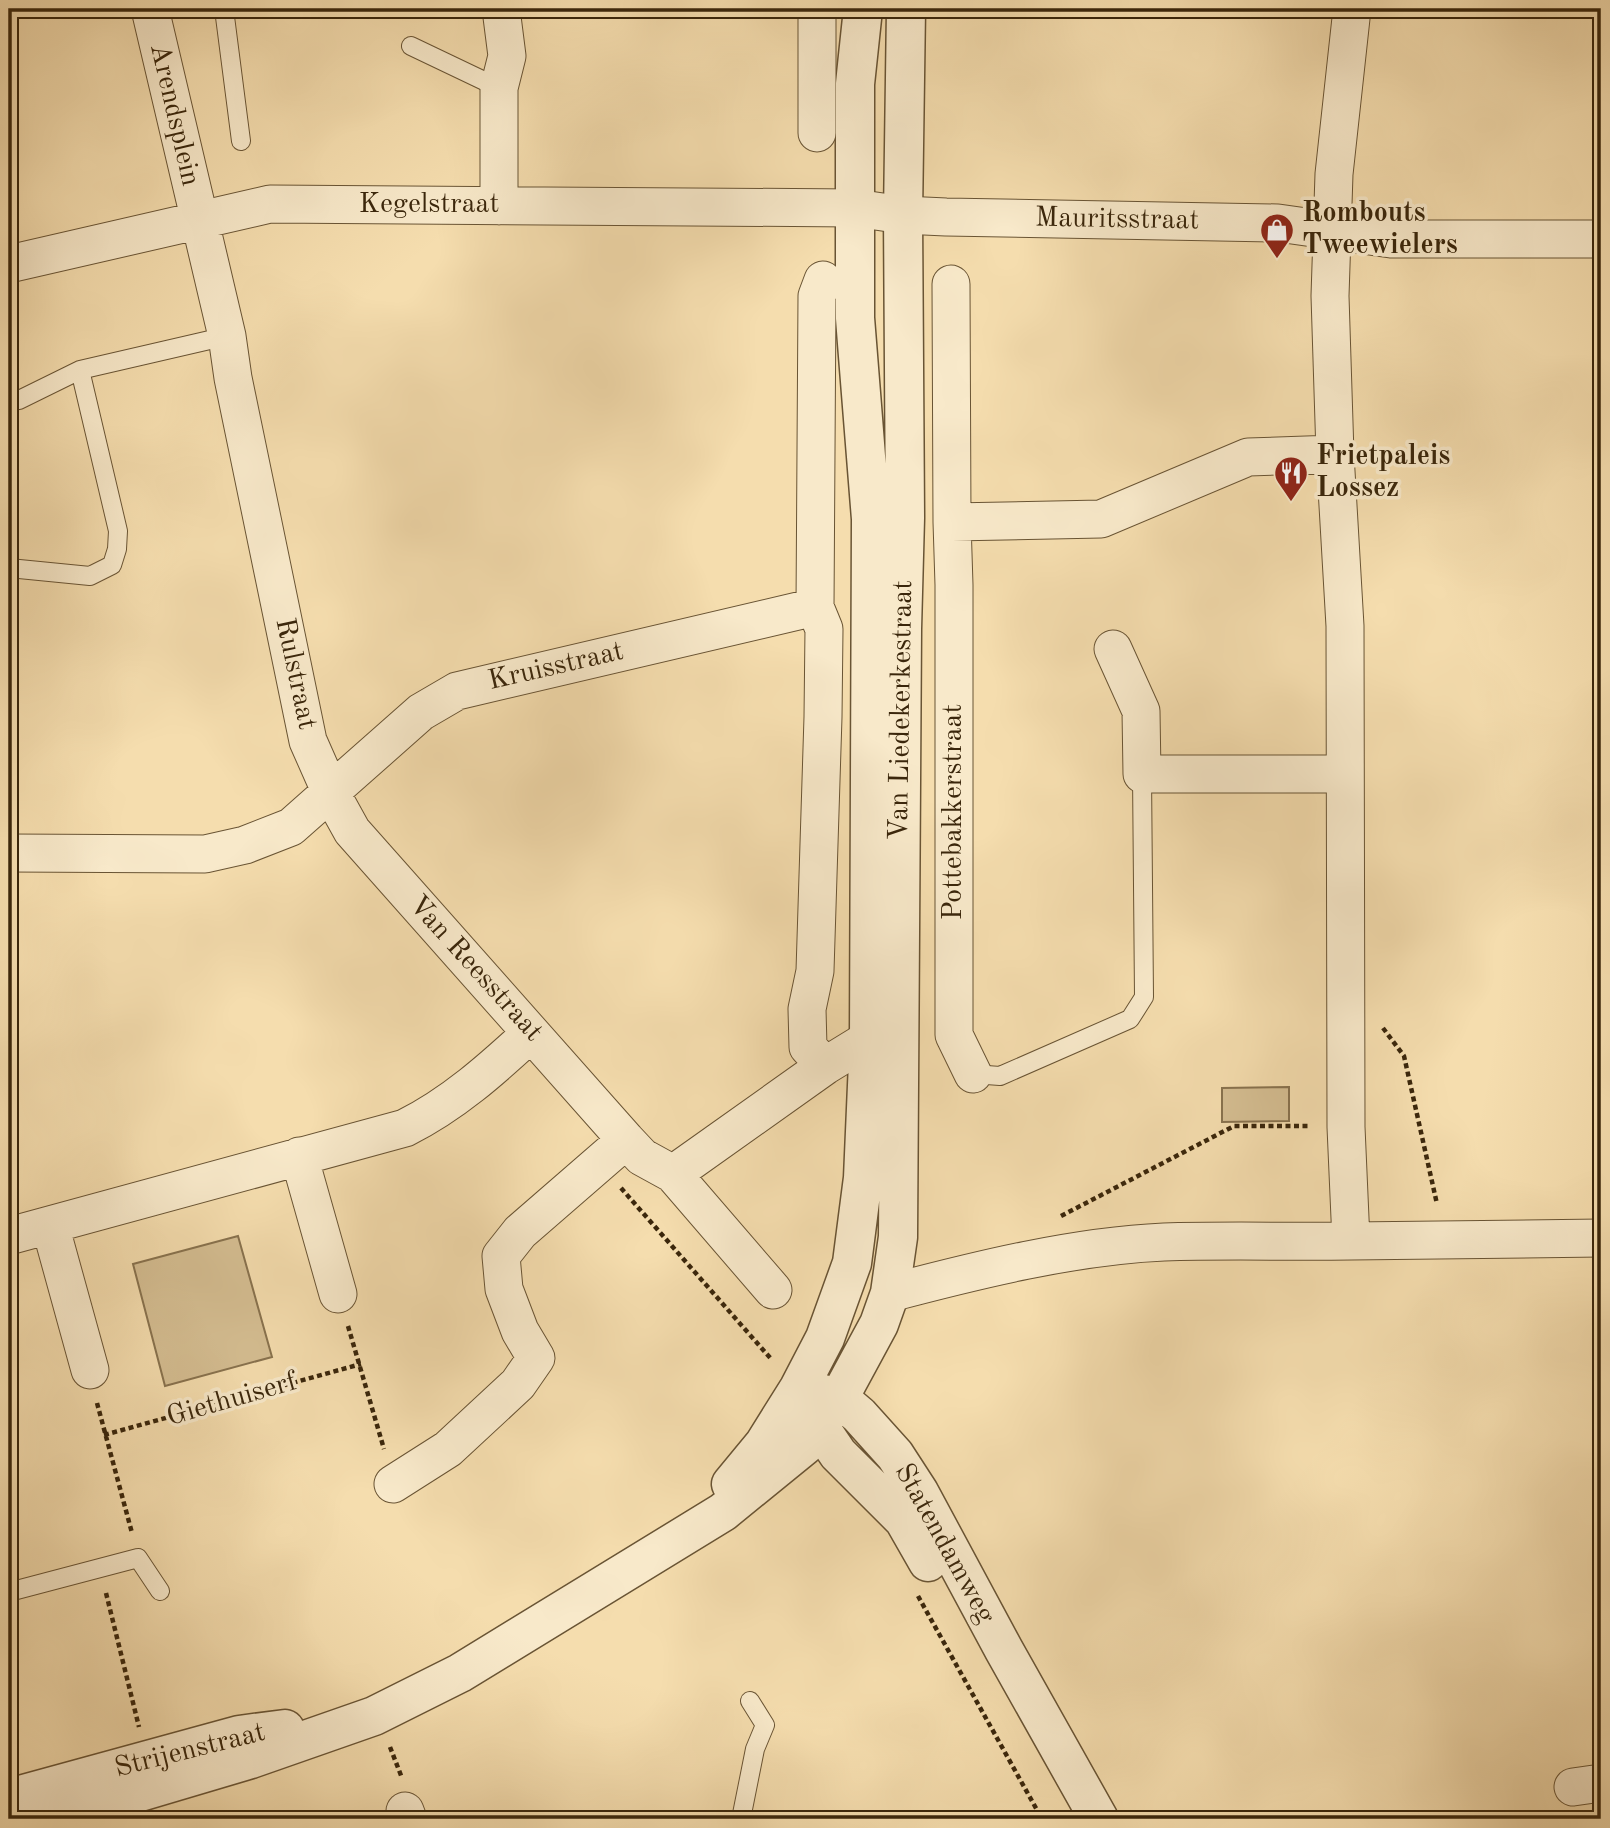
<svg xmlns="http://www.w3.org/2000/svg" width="1610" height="1828" font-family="'Old Standard TT',serif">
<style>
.green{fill:#d5be92;stroke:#88724e;stroke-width:2}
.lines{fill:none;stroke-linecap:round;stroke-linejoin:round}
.service-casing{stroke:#695434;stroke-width:20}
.minor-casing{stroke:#695434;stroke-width:39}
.tertiary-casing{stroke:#695434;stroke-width:41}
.path{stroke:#3a260b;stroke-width:4.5;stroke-dasharray:5 3.5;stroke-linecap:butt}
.service{stroke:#f8e9ca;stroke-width:18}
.minor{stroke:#f8e9ca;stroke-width:37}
.tertiary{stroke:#f8e9ca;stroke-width:38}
.labels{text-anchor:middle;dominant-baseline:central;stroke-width:7;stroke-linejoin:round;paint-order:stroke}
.street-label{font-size:28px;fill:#3a260b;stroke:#f8e9ca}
.poi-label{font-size:28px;font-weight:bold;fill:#3a260b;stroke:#f8e9ca;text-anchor:start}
</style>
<rect width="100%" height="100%" fill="#f5ddae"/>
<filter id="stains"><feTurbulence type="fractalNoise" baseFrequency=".00286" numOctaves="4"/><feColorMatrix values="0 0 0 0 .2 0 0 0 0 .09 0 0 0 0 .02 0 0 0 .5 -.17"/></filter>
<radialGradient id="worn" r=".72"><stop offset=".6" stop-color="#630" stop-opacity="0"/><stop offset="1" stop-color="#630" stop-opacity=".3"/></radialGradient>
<path class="green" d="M1289,1087V1121L1222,1122V1088Z
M238,1236L272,1357L165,1386L133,1264Z"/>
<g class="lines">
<g class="service-casing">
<path id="service" d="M224,9L241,141
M411,46L499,88
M9,402L19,400L80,370L227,336
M9,568L90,576L112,565L117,549L118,531L80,370
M973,1074L1000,1076L1130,1019L1144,997L1142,774
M9,1592L138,1558L160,1591
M741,1819L755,1749L765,1725L750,1701"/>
</g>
<g class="minor-casing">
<path id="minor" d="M150,9L227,336L233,378L308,741L331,793L352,831L626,1140L642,1157L673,1174L773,1290
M817,133V9
M499,206V88L507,56L501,9
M9,264L270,204L855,208L903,215L946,217L1278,223L1391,239H1601
M823,280L817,296L815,607L824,629L823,717L815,971L807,1009L808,1047L825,1066
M951,284L952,522
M1113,649L1141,711L1142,774H1345
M9,853L205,854L245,845L291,827L421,712L457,691L815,607
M973,1074L954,1035V585L952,522L1101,519L1248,457L1335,454
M299,1156L338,1294
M673,1174L825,1066L869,1039
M50,1225L90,1370
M9,1236L405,1128C453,1104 492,1069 531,1033
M1351,1241L1601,1238
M890,1293C977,1270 1074,1246 1164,1242C1226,1240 1289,1242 1351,1241L1346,1127L1345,626L1335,454L1330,296L1334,174L1352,9
M393,1484L448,1449L518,1384L536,1358L520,1331L504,1289L501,1256L520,1232L626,1140
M1573,1787L1601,1783
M405,1811L408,1819"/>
</g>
<g class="tertiary-casing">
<path id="tertiary" d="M815,1392L839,1398L859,1415L895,1455L919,1492L1004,1650L1099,1819
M808,1406L819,1426L838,1454L904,1520L928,1562
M731,1484L764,1444L799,1388L825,1338L852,1263L863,1178L869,1039L871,519L855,318V84L863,9
M9,1798L239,1735L285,1729
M49,1819L251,1759L374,1716L460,1673L723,1512L804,1446L839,1398L879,1324L890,1293L898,1237L902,629L905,518L903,215L906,9"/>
</g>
<path class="path" d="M1383,1028L1404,1056L1437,1204
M621,1188L772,1360
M1061,1216L1234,1126H1310
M348,1326L384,1449
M97,1403L132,1533
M104,1435L361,1364
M106,1593L139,1727
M918,1596L1042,1819
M390,1747L402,1778"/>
<use href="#service" class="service"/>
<use href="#minor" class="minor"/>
<use href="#tertiary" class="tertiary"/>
</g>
<defs>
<g id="shop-pin" transform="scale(1.75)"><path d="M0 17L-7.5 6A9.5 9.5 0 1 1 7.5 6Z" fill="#8f2418" stroke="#f8e9ca"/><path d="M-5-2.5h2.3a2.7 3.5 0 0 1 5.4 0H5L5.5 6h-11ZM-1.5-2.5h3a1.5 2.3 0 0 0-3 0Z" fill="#fff"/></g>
<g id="restaurant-pin" transform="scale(1.75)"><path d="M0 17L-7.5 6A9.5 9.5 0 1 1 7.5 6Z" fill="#8f2418" stroke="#f8e9ca"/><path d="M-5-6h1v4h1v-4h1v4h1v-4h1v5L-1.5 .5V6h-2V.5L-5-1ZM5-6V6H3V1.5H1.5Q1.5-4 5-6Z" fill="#fff"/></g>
</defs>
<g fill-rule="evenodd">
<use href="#shop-pin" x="1277" y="230"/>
<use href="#restaurant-pin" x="1291" y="473"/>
</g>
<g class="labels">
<g class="street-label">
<text transform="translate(174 115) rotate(77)">Arendsplein</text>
<text x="429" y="205">Kegelstraat</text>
<text transform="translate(1117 220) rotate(1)">Mauritsstraat</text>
<text transform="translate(556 667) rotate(-13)">Kruisstraat</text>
<text transform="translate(295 674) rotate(78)">Rulstraat</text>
<text transform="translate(902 710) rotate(-89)">Van Liedekerkestraat</text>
<text transform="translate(954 812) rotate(-90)">Pottebakkerstraat</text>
<text transform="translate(475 969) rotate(48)">Van Reesstraat</text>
<text transform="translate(232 1400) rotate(-16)">Giethuiserf</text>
<text transform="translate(944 1544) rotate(61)">Statendamweg</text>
<text transform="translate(190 1751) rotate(-14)">Strijenstraat</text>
</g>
<g class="poi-label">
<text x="1302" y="214">Rombouts<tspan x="1302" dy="32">Tweewielers</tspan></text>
<text x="1316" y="457">Frietpaleis<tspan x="1316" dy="32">Lossez</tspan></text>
</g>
</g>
<rect width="1610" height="1828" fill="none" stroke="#f5ddae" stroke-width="35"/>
<rect x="10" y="10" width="1589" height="1807" fill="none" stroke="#3a260b" stroke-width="3.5"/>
<rect x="18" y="18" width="1575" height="1793" fill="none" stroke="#3a260b" stroke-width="2"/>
<rect width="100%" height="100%" filter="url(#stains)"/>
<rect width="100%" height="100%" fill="url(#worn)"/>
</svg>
